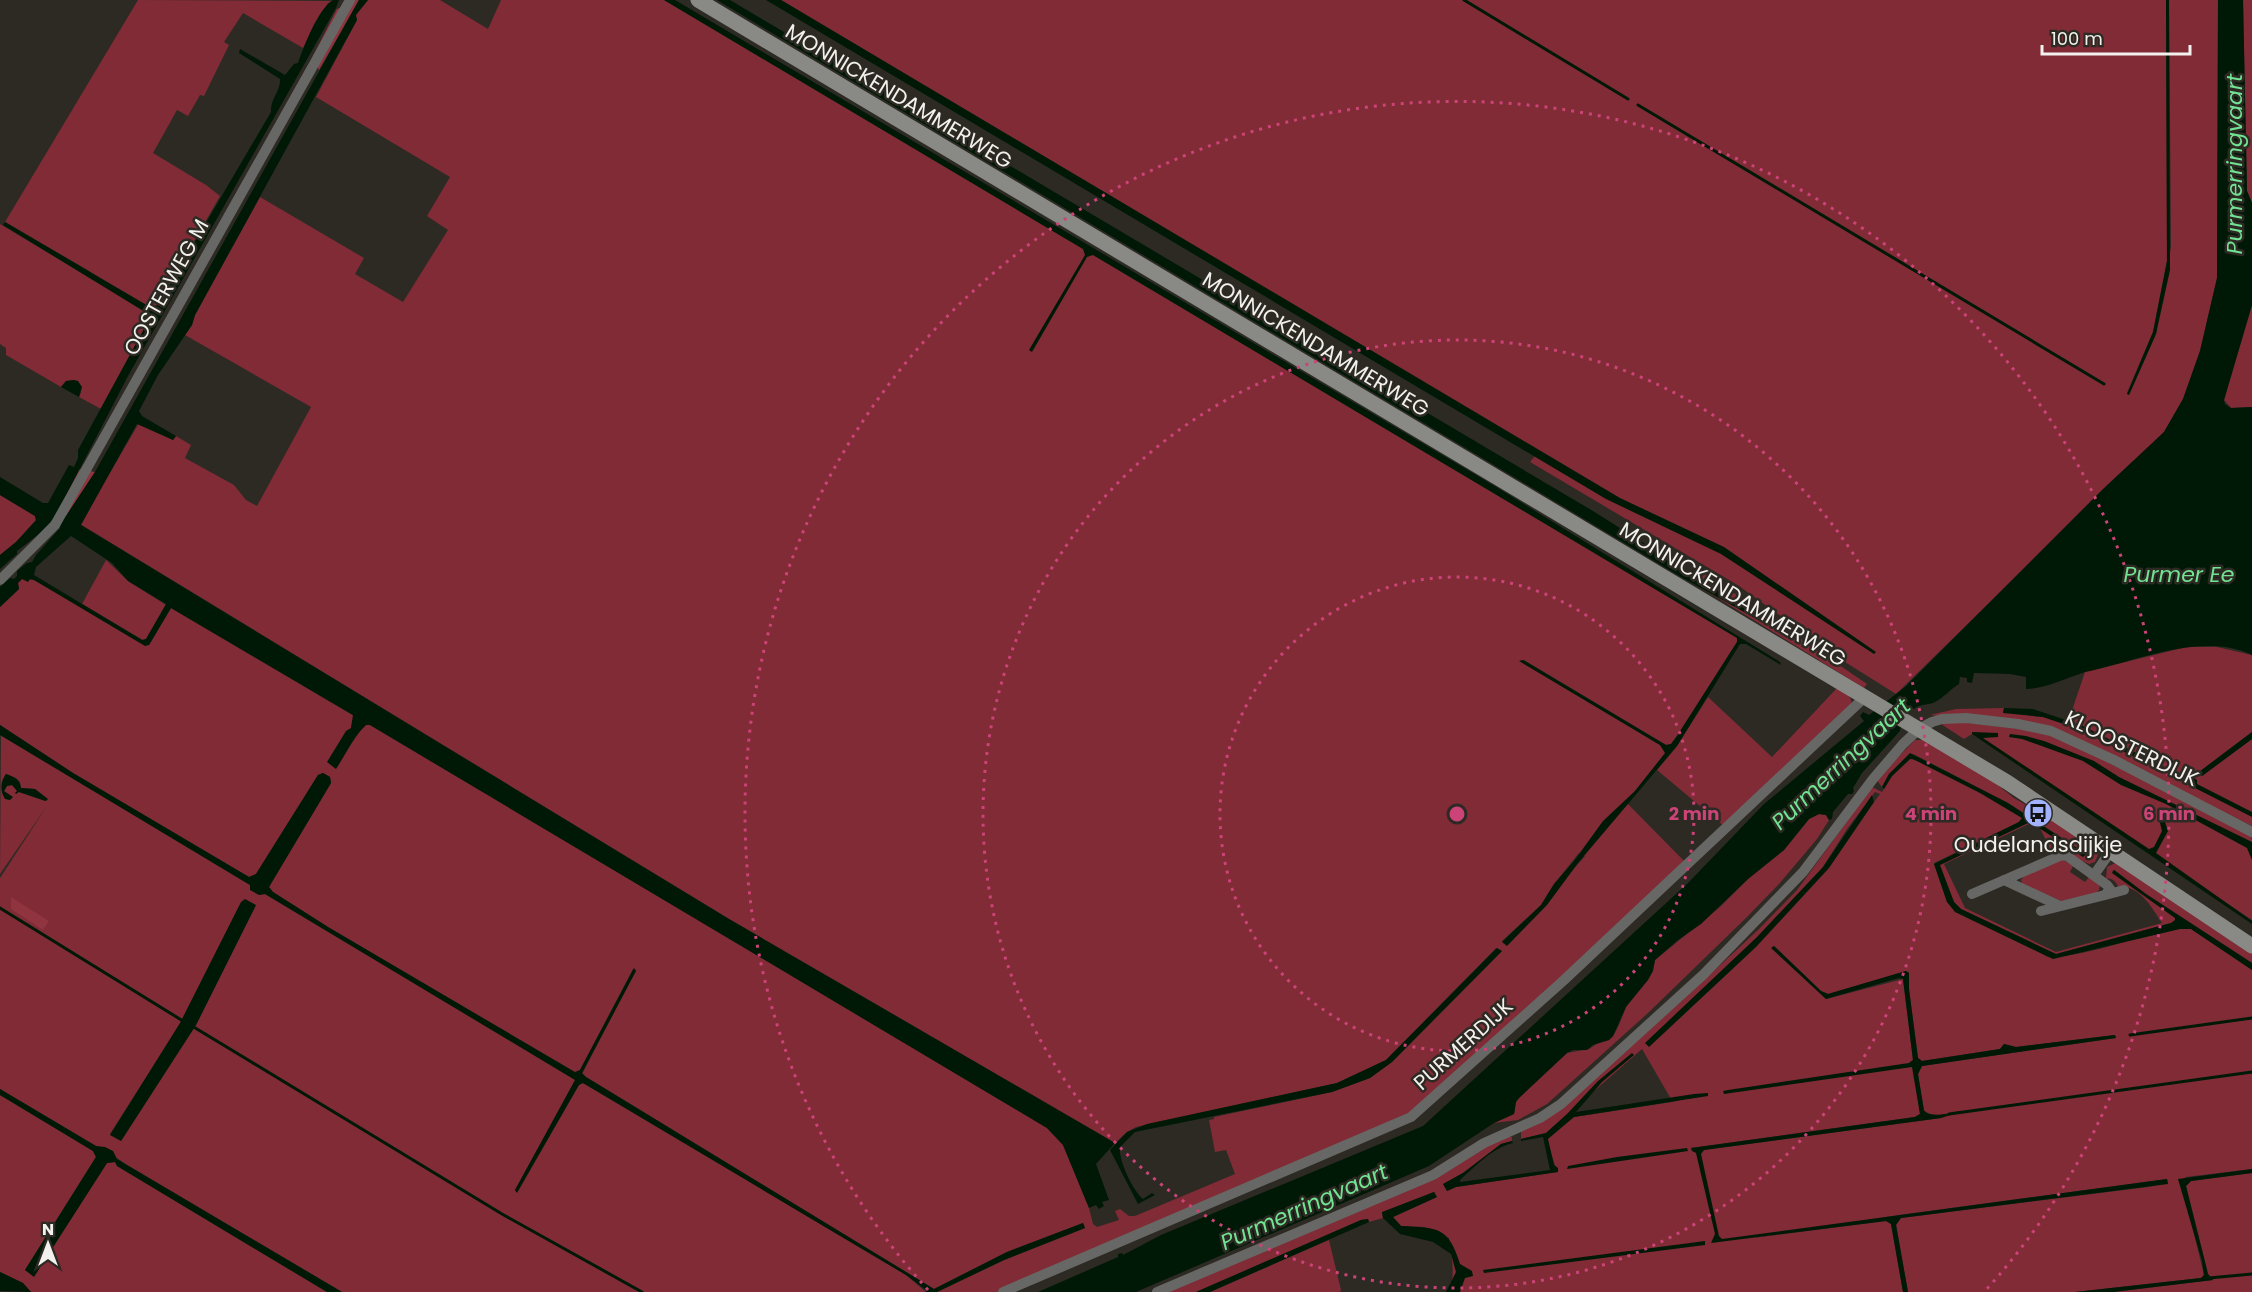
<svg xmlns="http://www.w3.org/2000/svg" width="2252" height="1292" font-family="Poppins,sans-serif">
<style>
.green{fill:#802b36;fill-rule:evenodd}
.forest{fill:#903440}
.water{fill:#001907;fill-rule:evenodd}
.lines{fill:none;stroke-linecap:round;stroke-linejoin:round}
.stream{stroke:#001907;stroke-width:3}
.street{stroke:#676865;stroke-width:10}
.secondary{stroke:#898a85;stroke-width:15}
.ring{fill:none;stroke:#cc4378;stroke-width:3;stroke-dasharray:3 6}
.labels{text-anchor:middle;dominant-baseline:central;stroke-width:5;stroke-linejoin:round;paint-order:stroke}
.street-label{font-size:21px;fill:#f3f1ed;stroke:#2d2a24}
.poi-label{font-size:21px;fill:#f3f1ed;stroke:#2d2a24}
.water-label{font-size:22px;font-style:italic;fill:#71e393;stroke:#2d2a24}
.centre{fill:#cc4378;stroke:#2d2a24;stroke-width:3}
.ring-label{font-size:18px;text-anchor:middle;font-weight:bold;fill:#cc4378;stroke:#2d2a24;stroke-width:5;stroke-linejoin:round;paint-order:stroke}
</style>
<rect width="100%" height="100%" fill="#2d2a24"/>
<path class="green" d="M138,0L333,1L328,3L303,48L243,13L224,42L229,45L204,96L200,95L188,116L177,110L153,153L206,185L220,196L150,318L101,409L79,397L81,392L74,380L66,381L61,387L6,355V348L0,344V224L135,305L89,271L5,222Z
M368,0H440L488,29L501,0H664L1738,638L1737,642L1677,736L1671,744L1666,745L1524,660L1520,661L1660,745L1666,753L1626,802L1686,863L1416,1110L998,1292H937L1004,1260L1085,1228L1083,1223L1007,1252L934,1289L586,1077L582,1074L636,970L633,969L580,1070L575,1073L328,927L273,892L269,887L331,783L330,777L323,773L318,775L256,874L249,877L73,773L0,725V607L19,589L18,583L22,579L34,580L149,645L171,608L354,716L351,728L358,732L366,725H370L1047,1128L1063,1145L1089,1208L1093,1224L1097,1227L1119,1220L1115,1211L1120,1209L1129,1216H1135L1235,1174L1226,1150L1215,1152L1209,1120L1214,1119V1117L1332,1092L1370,1078L1392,1062L1502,951L1496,948L1386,1060L1337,1083L1136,1127L1127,1132L1115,1143L729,919L80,524L139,423L173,440L176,436L191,445L185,458L234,485L246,500L257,506L311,407L185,335L192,325L195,315L260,197L364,258L355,274L403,302L448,230L427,216L450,177L316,97L357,20L355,15ZM1579,853L1585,856L1506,945L1502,941L1541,905L1554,884Z
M781,0H2166L2167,261L2153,332L2127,393L2129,395L2156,334L2171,247L2169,0H2218L2217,278L2200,351L2183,399L2164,432L1896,694L1845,662L1739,586L1530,462L1539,451Z
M2243,0H2252V203L2247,191Z
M2252,305V407L2231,408L2224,400Z
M0,495L35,516L36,521L16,542L0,555Z
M106,560L128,581L166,605L146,639L143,640L82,604Z
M1703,572L1867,684L1864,688L1695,584Z
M2186,647H2217L2252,655V732L2199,772L2202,776L2252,739V826L2054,730L1930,715L1956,709L2004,708L2003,712L2043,717L2067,725L2085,672Z
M1837,688C1845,693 1854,696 1851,707L1725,827L1657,770L1677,746L1708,697L1772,757Z
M1941,720L2048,732L2252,834V920L2006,756L1972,734L1964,739L1941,724Z
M1,735L250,885L259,895L265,894L576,1080L515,1190L516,1192L579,1084L583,1083L906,1275L926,1292H342L127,1165L102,1148L96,1146L0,1089V878L47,806L0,874ZM6,774L16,778L20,782L21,788L35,789L47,799L45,801L19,792L12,785L7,786L4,791L8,795L2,794ZM256,905L196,1025L121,1141L110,1134Z
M1915,740H1923L1994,782L2014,798L2066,828L2099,852L2095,862L2089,864L2060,851L2052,853L2040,828L2031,823L1944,864L1965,908L2056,952L2162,923C2151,907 2140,885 2118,887C2117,882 2111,877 2106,879L2107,867L2115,863L2252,952V963L2146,894L2114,870L2112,871L2176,918V920L2171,923L2056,954L1961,909L1954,902L1939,868L1940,865L2030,822L2085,853L2008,803L1913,754L1889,774L1882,787L1876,779Z
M1910,759C1924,760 2010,807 2022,818L2019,822L1934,863L1947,902L2048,957C2095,956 2139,933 2186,928L2191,929L2252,970V1169L2186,1177L2179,1182L2183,1189L2204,1275L2201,1278L2075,1292H1908L1896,1224L1901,1218L2148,1187L2168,1183L2167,1179L1899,1215L1753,1238L1886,1221L1891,1224L1903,1292H1450C1455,1273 1452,1257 1449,1238L1424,1227L1401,1226L1393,1217L1437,1197L1434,1192L1382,1213L1383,1218L1369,1222L1368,1219L1361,1220L1196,1292H1162L1508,1136L1512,1137V1141L1501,1144L1463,1173L1443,1184L1447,1191L1456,1187L1557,1172L1546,1137L1574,1117L1672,1102L1707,1093L1671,1099L1642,1049L1546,1133L1521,1139V1131L1677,1005L1758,930L1797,890L1872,787L1882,792L1892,776ZM1875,792L1880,794L1874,802L1821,870L1847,829ZM1774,946L1821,991L1828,994L1906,971L1909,973V989L1918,1058L1922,1061L2000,1049L2004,1044L2016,1047L2115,1035L2116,1038L1922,1066L1918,1074L1924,1110C1932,1119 1947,1113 1958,1112L1941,1118L1704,1150L1691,1148L1915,1117L1920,1114L1913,1067L1909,1063L1913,1060L1903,979L1826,999L1772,948Z
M1819,814L1826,815L1829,820L1817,839L1779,884L1747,917L1648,1013L1547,1104L1518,1120L1494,1123L1514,1114L1516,1102L1519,1098L1567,1053L1589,1049L1598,1043L1609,1040L1613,1036C1620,1026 1622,1015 1627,1005C1636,989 1651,980 1655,960L1720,907L1748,879L1784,850L1809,819Z
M2062,859L2073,866L2070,872L2085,882L2089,877L2100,885L2099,890L2096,893L2061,901L2022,884L2021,880L2024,876Z
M0,1095L93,1151L96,1157L25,1270L34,1276L107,1163L115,1162L117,1166L327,1292H31L23,1283L0,1272Z
M2252,1173V1292H2113L2213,1280L2208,1274L2186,1186L2191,1181Z
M1329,1240L1341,1290L1340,1292H1210Z"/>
<path class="forest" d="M350,0H359L319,70L313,56L337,9L352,4Z
M78,469L95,472L66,516L58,511Z
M11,897L49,921L43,930L11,909Z"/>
<path class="water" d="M333,0H339L336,8L128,376L58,511L66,516L95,472L359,0H368L356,15L357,20L195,315L192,325L158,375L139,411L142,416L176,436L173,440L137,424L81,525L729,919L1115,1143L1096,1164L1109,1200L1102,1202L1104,1206L1099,1209L1096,1205L1089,1208L1063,1145L1047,1128L370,725H366C354,736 346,754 336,769L327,762L346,731L351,728L353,715L171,608L149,645L145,646L34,580L30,579L28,582L22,579L18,583L19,589L0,607V587L10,578L14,579L17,576V571L27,563L32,562L36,555L60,528L59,524L52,520L39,534L17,551V554L0,569V555L16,542L36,520L35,516L0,495V477L43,503H48L69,465L74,467L78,458V450L150,318L145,312L3,225L5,222L150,307L158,305L161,300L166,299L171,291L170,284L271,112C270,99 281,91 280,79L239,53L240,49L285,75L294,64L298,63C304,46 318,9 333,0ZM71,536L112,563L128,581L166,604L146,639L142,640L34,575L36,567Z
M664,0H675L1493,485L1780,662L1781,665L1746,644H1740L1677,746L1578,863L1547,905L1507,946L1502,942L1541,905L1554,884L1574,861L1603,821L1635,791L1665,753L1660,745L1519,661L1523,660L1666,745L1671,744L1677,736L1737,642V638L1093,255L1087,257L1032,352L1029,350L1085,255L1083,249Z
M717,0H730L1593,511L1759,616L1762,622L1681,577Z
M766,0H781L1620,498L1724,547L1876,652L1874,654L1721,554L1606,499Z
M2166,0H2169L2170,270L2156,334L2129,395L2127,394L2153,332L2167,261Z
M2218,0H2243L2247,191L2252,203V305L2224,400L2225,404L2231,408L2252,407V655C2201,631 2136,662 2085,672C2067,678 2044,689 2026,689V677L2010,674L1974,673L1972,683L1967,682V678L1960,677L1959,684C1951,689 1943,698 1935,702C1929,705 1922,704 1917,707C1909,711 1901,723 1900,731L1862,773L1853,788L1854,791L1852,794H1848L1833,812L1832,819L1829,820L1826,815L1819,814L1809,819L1784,850L1748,879L1701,924L1678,940L1655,960L1653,971L1648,980L1626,1007L1613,1036L1609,1040L1593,1045L1587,1050H1573L1567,1053L1519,1098L1516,1102L1514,1114L1494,1123L1429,1166L1136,1292H1038L1118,1257V1254L1122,1253L1123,1255L1161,1235L1423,1126L1688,883L1764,804L1864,721L1860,716L1863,712L1869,715L1905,687L2103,489L2164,432L2183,399L2200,351L2217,278Z
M74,380L78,381L82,387L79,397L61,387L66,381Z
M2004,708L2033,709L2069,721L2067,725L2043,717L2003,713Z
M0,725L73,773L249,877L256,874L318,775L323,773L330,777L331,783L269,887L273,892L328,927L575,1072L580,1070L634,968L636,971L582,1073L586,1077L934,1289L1007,1252L1083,1223L1085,1228L1004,1260L937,1292H926V1290L906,1275L583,1083L579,1085L517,1193L515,1190L575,1080L265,894L259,895L250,890V885L0,735Z
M2081,725L2190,780L2194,778L2197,780V784L2252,812V817L2079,729Z
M1972,732L1998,733V737L1983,738L2149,849L2154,847L2162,831L2157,811L2161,810L2168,831L2156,853L2252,921V924L1972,734Z
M2252,732V739L2202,776L2199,772Z
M2010,734L2026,736L2044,741L2094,761L2119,777L2252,842V860L2247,848L2166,804L2121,785L2083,761L2022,739L2009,737Z
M1910,753L2008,803L2086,854L2083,857L2030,822L1940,865L1954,902L1961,909L2056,954L2171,923L2175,920V918L2112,873L2114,870L2146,894L2252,963V970L2191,929H2180L2053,959L1955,912L1947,902L1934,864L2019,822L2022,818L1980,793L1913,759H1910L1892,776L1884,789L1882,787L1889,774Z
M6,774C14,777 20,779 21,788L35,789L48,799L46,801L19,792L16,794L15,793L17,791L12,785L7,786L4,791L13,797L10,800L5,799C0,791 0,782 6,774Z
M1872,795L1874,802L1829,868L1756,947L1649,1047L1645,1043L1757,937L1823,867Z
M245,899L256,905L196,1025L121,1141L110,1135L180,1023L241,902Z
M1774,946L1821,991L1828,994L1906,971L1909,973V989L1918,1058L1922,1061L2000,1049L2004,1044L2016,1047L2115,1035L2116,1038L1922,1066L1918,1074L1924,1111C1933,1119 1951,1112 1963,1111L1941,1118L1704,1150L1701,1154L1719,1236L1722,1239L2167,1179L2168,1184L1901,1218L1896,1225L1908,1292H1903L1891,1224L1886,1221L1711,1243L1715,1234L1696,1153L1692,1151L1691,1148L1915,1117L1920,1114L1912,1067L1724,1094L1723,1091L1728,1090L1909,1063L1913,1060L1903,979L1899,978L1826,999L1771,948Z
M1497,948L1502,951L1392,1062L1370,1078L1332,1092L1135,1132L1120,1147C1118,1160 1133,1191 1143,1199L1152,1193L1155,1195L1138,1204L1110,1150L1127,1132L1147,1124L1337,1083L1386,1060Z
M1632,1053L1634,1055L1602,1082L1576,1112L1694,1094L1708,1093V1096L1574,1117L1548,1139L1554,1165L1558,1168V1172L1456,1187L1447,1191L1443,1184L1463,1173L1501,1144L1512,1141L1513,1143C1492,1148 1476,1166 1460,1180V1182L1550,1170L1543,1137L1521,1141V1139L1546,1133L1567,1114L1598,1081Z
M0,1089L96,1146L105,1147L113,1151L117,1159L127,1165L342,1292H327L117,1166L115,1162L107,1163L34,1277L25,1270L96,1157L93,1151L0,1095Z
M1687,1148L1688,1151L1567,1169L1568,1166L1617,1157Z
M2252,1169V1173L2191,1181L2186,1186L2208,1274L2213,1280L2113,1292H2075L2201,1278L2204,1275L2202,1261L2178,1179Z
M1434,1192L1437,1197L1393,1217L1401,1226C1438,1228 1448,1226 1460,1264L1472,1271L1473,1276L1465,1278L1460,1292H1446L1456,1272L1451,1254L1433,1242L1400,1234L1383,1218L1382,1212Z
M1368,1219L1369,1222L1210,1292H1196L1361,1220Z
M1705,1241V1245L1484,1273L1483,1270Z
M0,1272L23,1283L31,1292L0,1291Z"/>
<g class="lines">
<path class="stream" d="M1464,0L1628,99
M1638,105L2104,384
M0,908L183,1021
M192,1026L502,1214L642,1292
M2130,1035L2252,1018
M1949,1114L2252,1072
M2209,1278L2252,1274"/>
<path class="street" d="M0,580L55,525L350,0
M2094,875L2111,851
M2004,880L2060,906
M1972,894L2062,855L2067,856L2107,885L2110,889L2105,895L2041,911
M2105,895L2124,890
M1003,1292L1411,1117L1563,981L1865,697
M1157,1292L1433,1175L1484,1143L1540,1118L1561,1104L1704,974L1803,872L1873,779L1903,744L1919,729L1932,722L1942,719L1966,718L2018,724L2051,731L2114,760L2252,832"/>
<path class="secondary" d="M698,0L2007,782L2252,946"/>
</g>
<g class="ring">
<circle cx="1457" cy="814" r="237"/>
<circle cx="1457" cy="814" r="474"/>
<path d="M928 1290A712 712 0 1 1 1986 1290"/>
</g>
<defs>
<g id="bus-disc" transform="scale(1.5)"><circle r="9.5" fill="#a2b2fd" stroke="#2d2a24"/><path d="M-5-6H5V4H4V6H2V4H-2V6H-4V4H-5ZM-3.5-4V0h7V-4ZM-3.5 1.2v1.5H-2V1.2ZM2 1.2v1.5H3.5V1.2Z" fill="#111"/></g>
</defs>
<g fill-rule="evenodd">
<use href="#bus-disc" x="2038" y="813"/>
</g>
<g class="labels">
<g class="street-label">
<text transform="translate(899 96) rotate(31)">MONNICKENDAMMERWEG</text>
<text transform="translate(166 287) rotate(-61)">OOSTERWEG M</text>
<text transform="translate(1316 344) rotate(31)">MONNICKENDAMMERWEG</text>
<text transform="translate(1733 594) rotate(31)">MONNICKENDAMMERWEG</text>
<text transform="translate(2132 748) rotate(26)">KLOOSTERDIJK</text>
<text transform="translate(1463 1044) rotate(-42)">PURMERDIJK</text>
</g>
<g class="poi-label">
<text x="2038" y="844">Oudelandsdijkje</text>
</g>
<g class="water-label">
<text transform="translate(2234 164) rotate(-90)">Purmerringvaart</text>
<text x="2179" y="574">Purmer Ee</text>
<text transform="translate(1841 764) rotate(-43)">Purmerringvaart</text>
<text transform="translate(1304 1207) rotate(-24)">Purmerringvaart</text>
</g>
</g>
<circle cx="1457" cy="814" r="9" class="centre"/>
<g class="ring-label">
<text x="1694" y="820">2 min</text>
<text x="1931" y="820">4 min</text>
<text x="2169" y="820">6 min</text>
</g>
<g transform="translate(48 1244)" stroke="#2d2a24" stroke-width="4.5" paint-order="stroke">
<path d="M0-4.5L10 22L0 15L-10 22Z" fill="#f3f1ed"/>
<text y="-9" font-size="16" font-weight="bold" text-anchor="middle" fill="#f3f1ed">N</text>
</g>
<path d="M2042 45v9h148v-9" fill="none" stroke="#f3f1ed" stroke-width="3"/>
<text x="2051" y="45" font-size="18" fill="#f3f1ed" stroke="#2d2a24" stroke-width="4.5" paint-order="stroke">100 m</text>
</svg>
